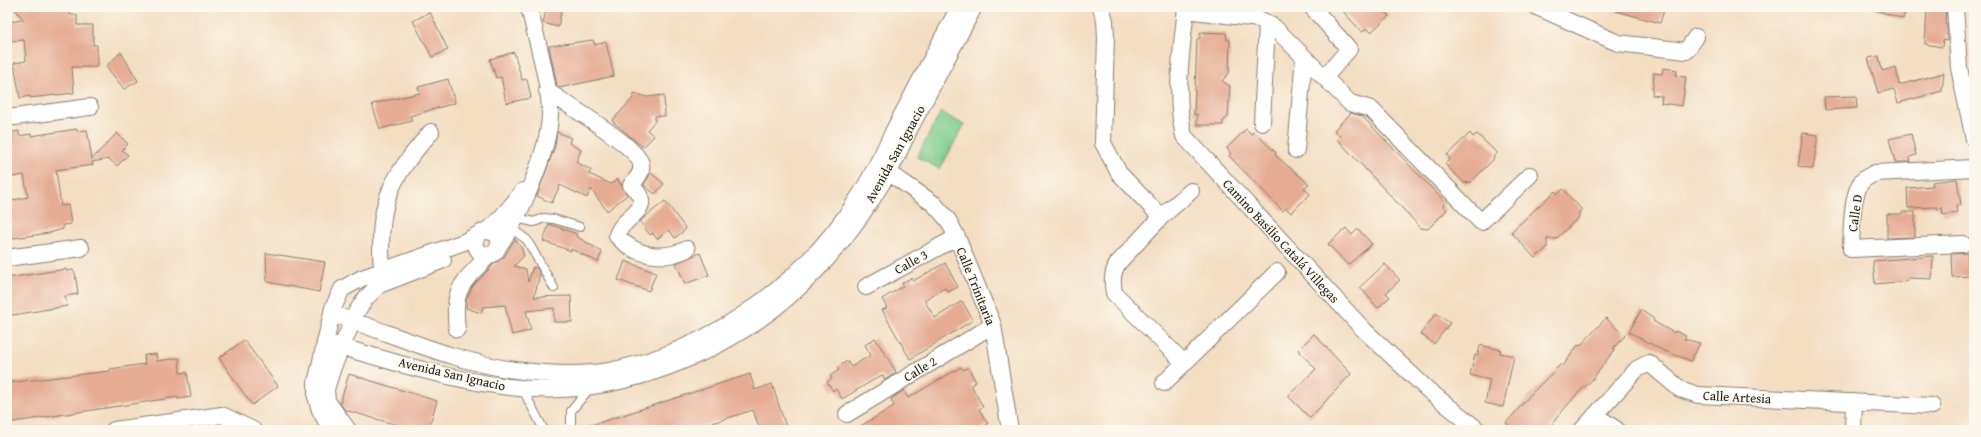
<svg xmlns="http://www.w3.org/2000/svg" width="1981" height="437" font-family="'Gentium Book Plus',serif">
<style>
.green{fill:#7ccc8d;stroke:#4c7454}
.building{fill:#e6ac93}
.lines{fill:none;stroke-linecap:round;stroke-linejoin:round}
.lane-casing{stroke:#887d6f;stroke-width:10}
.street-casing{stroke:#887d6f;stroke-width:18}
.lane{stroke:#fff;stroke-width:8}
.street{stroke:#fff;stroke-width:16}
.labels{text-anchor:middle;dominant-baseline:central;stroke-width:3;stroke-linejoin:round;paint-order:stroke}
.street-label{font-size:13px;fill:#1c1c1c;stroke:#fbf7ec}
</style>
<rect width="100%" height="100%" fill="#fbf7ec"/>
<filter id="ink" filterUnits="userSpaceOnUse"><feTurbulence type="fractalNoise" baseFrequency=".025" numOctaves="2"/><feDisplacementMap in="SourceGraphic" scale="8" xChannelSelector="R" yChannelSelector="G"/><feConvolveMatrix kernelMatrix="1 2 1 2 8 2 1 2 1" color-interpolation-filters="sRGB"/></filter>
<filter id="wash" filterUnits="userSpaceOnUse"><feTurbulence type="fractalNoise" baseFrequency=".012" numOctaves="4" result="noise"/><feDisplacementMap in="SourceGraphic" scale="16" xChannelSelector="R" yChannelSelector="G"/><feGaussianBlur stdDeviation="0.9" result="paint"/><feColorMatrix in="noise" values="0 0 0 0 0 0 0 0 0 0 0 0 0 0 0 0 0 1.4 0 .05"/><feComposite in="paint" operator="in"/></filter>
<g filter="url(#wash)">
<rect width="100%" height="100%" fill="#f3dec2"/>
<path class="green" d="M941,112L964,125L940,169L917,157Z"/>
<g id="blocks">
<path class="building" d="M13,7H70V15H77V25H93V45H97V67H72L74,93L30,98V96L20,98L14,63L26,61L24,40L11,41V35H7V22L24,20Z
M547,7H562L558,27L543,23Z
M1339,7H1382L1389,16L1371,32L1367,29L1362,32Z
M1616,7H1665L1660,23L1616,11Z
M1873,7H1907L1903,19L1873,9Z
M1927,7H1946L1945,25H1947V41L1943,40L1942,47L1925,44Z
M430,12L448,50L432,57L413,21Z
M1200,32L1226,33L1227,40H1230L1229,73L1222,81L1230,86L1228,117L1223,121V125H1197V114L1194,115L1197,39L1200,38Z
M593,40L595,45L606,42L614,76L559,88L557,86L549,46Z
M121,52L138,81L124,89L106,66Z
M514,52L522,80L527,79L531,98L506,103L501,77L496,78L490,59Z
M1879,56L1882,71L1896,67L1899,85L1944,73L1942,91L1898,103L1894,89L1878,93L1868,58Z
M1663,68L1677,70L1676,76L1686,77L1682,106L1661,103L1662,96L1652,95L1654,73L1662,74Z
M448,79L455,103L410,116L412,121L380,129L372,104L420,93L418,87Z
M634,93L647,97L664,95V98L665,116H655V121L647,130L654,136L643,147L612,121L633,98Z
M1856,96L1857,108L1825,110L1824,97Z
M1351,113L1362,116L1445,202L1443,206L1447,210L1428,229L1421,228L1337,139L1340,136L1334,130Z
M77,129V131L87,130L92,159L117,133L128,144L122,150L128,155L117,166L109,159L92,162L93,165L56,170L61,206L68,205L71,224L63,225V229L49,233L7,239V215L11,214L9,201L28,197L24,175L7,178V133L19,131V136L31,134V136Z
M1246,129L1251,134L1254,132L1276,153L1275,155L1309,184L1304,188L1310,194L1291,213L1286,208L1283,211L1229,156L1231,154L1227,148Z
M557,132L571,138L569,143L581,150L576,162L591,170L589,174L611,184L618,179L627,195L607,211L591,189L587,198L560,185L552,203L537,196L555,146Z
M1470,133L1473,137L1477,134L1497,153L1494,156L1493,160L1471,182L1464,183L1445,164L1450,159L1447,155Z
M1803,133L1818,135L1813,169L1798,166Z
M1911,134L1916,155L1910,157L1911,162H1895L1889,139Z
M651,173L664,184L655,194L644,185Z
M1957,179L1961,205H1956L1957,213L1943,215L1942,208L1937,209V207L1908,208L1907,188L1933,186L1932,182Z
M1563,189L1582,210L1579,212V217L1556,239H1547V248L1535,258L1511,232L1555,191L1558,194Z
M665,201L686,229L675,238L669,230L657,239L653,233L650,235L641,223V220Z
M1902,212H1915V237L1887,238V214H1902Z
M549,224L577,234L576,236L602,252L598,262L571,249V251L543,241Z
M1346,228L1352,235L1358,229L1372,244L1348,265L1328,244Z
M515,239L522,249L524,256L514,266L526,269L528,282L533,267L537,268L540,274L534,297L571,296L572,322H554V308L526,311L531,330L512,335L505,305L483,307L481,313L466,308L467,298L473,286L494,264L504,257Z
M266,253L325,262L319,292L267,282Z
M700,253L709,275L685,284L676,263Z
M1967,253L1968,261L1974,260V276L1952,277L1951,254Z
M1933,256L1932,279L1908,278V281L1875,284L1873,261Z
M625,261L656,273L649,291L618,280Z
M945,263L958,287L948,292L945,288L924,300L935,318L962,301L973,320L910,359L882,310L887,308L882,299L903,286L902,283L911,278L913,281Z
M1385,264L1400,280L1386,293L1390,297L1378,308L1360,287Z
M66,269V271L73,270L75,273L78,294L65,296L67,306L7,316V278Z
M1641,310L1654,319L1653,321L1674,333L1675,331L1686,336L1684,339L1700,343L1691,361L1662,350L1629,332Z
M1436,313L1450,323L1434,344L1421,334Z
M1606,318L1625,336L1613,348L1615,349L1592,380L1578,393L1558,416L1548,430H1515L1506,423L1531,394L1561,364L1563,366L1578,345L1580,346Z
M1314,334L1351,374L1310,418L1288,396L1316,369L1298,350Z
M875,338L895,370L896,373L885,380L883,375L880,376L842,399L836,389L833,391L827,382L832,379L830,376L839,370L837,368L847,361L851,367L871,355L865,345Z
M244,340L278,386L252,405L219,358Z
M1480,345L1501,350L1500,353L1514,356L1503,407L1485,403L1490,380L1470,375L1475,355H1478Z
M156,354L157,361L179,358L180,373L187,372L191,397L178,399V397L7,423V383L110,371V369L145,364L144,355Z
M961,367L963,370L967,368L969,369L976,382L971,385L983,407L979,409L988,424L979,430H854L894,406L891,399L904,390L908,398Z
M349,374L437,401L428,430H415L345,410L340,403Z
M750,374L755,390L772,384L787,430H760L753,410L690,430H584L583,428Z"/>
</g>
</g>
<g filter="url(#ink)">
<use href="#blocks" fill-opacity="0" stroke="#887d6f" stroke-width="1"/>
<g class="lines">
<g class="lane-casing">
<path id="lane" d="M516,218L534,222L544,218L554,219L580,227
M511,228L527,240L554,288
M522,388L544,430
M571,430V411L590,388"/>
</g>
<g class="street-casing">
<path id="street" d="M1101,7L1105,21L1106,37L1103,143L1119,173L1161,217
M1186,7C1182,49 1174,94 1184,136L1364,330L1428,390L1478,430
M1312,7L1349,49L1325,77
M1537,7L1618,43L1686,51L1696,37
M1955,7L1959,68L1974,139
M1186,10L1259,19L1274,27L1350,103L1371,109L1481,222L1530,175
M547,91C565,103 638,147 641,164C643,173 636,179 631,185C659,211 621,215 617,236C635,256 663,261 687,249
M7,118L90,107
M1262,123L1267,23
M1296,150L1304,57
M888,172L934,204L948,220L957,237L993,325L1010,430
M487,231L495,233C505,243 494,262 481,253C476,249 474,242 477,236C480,232 484,232 487,230C501,221 512,204 523,191
M500,244C521,215 549,150 550,115C550,82 536,39 529,7
M1963,244L1851,249C1852,230 1851,201 1860,184C1863,179 1869,176 1875,173L1974,168
M7,258L81,248
M382,270C377,205 388,181 431,132
M866,287L957,237
M332,314C392,333 453,362 515,370C545,374 579,376 609,371C712,351 808,281 862,192C874,172 884,151 894,130C916,89 937,48 959,7
M457,329C452,287 462,284 489,255
M325,342C383,359 449,380 509,387C564,394 619,385 670,366C769,329 834,265 887,175C896,160 903,142 911,126C932,86 953,47 974,7
M1183,362L1114,293C1112,281 1112,273 1118,263L1161,217L1191,191
M1164,383L1277,272
M847,414L993,325
M1595,415L1617,430
M114,430L222,415L253,430
M331,430L320,410L316,397V383L333,308L342,289L362,278L464,242L479,234
M348,430L327,401L326,389L333,367L357,311L366,298L379,285L443,260
M1582,430L1637,369L1649,363L1680,389L1698,395L1932,406
M1853,430L1854,402"/>
</g>
<use href="#lane" class="lane"/>
<use href="#street" class="street"/>
</g>
</g>
<g class="labels">
<g class="street-label">
<text transform="translate(895 154) rotate(-61)">Avenida San Ignacio</text>
<text transform="translate(1855 213) rotate(-82)">Calle D</text>
<text transform="translate(1281 241) rotate(47)">Camino Basilio Catalá Villegas</text>
<text transform="translate(911 262) rotate(-29)">Calle 3</text>
<text transform="translate(976 286) rotate(68)">Calle Trinitaria</text>
<text transform="translate(920 369) rotate(-31)">Calle 2</text>
<text transform="translate(452 374) rotate(13)">Avenida San Ignacio</text>
<text transform="translate(1737 397) rotate(3)">Calle Artesia</text>
</g>
</g>
<rect width="1981" height="437" fill="none" stroke="#fbf7ec" stroke-width="24"/>
</svg>
